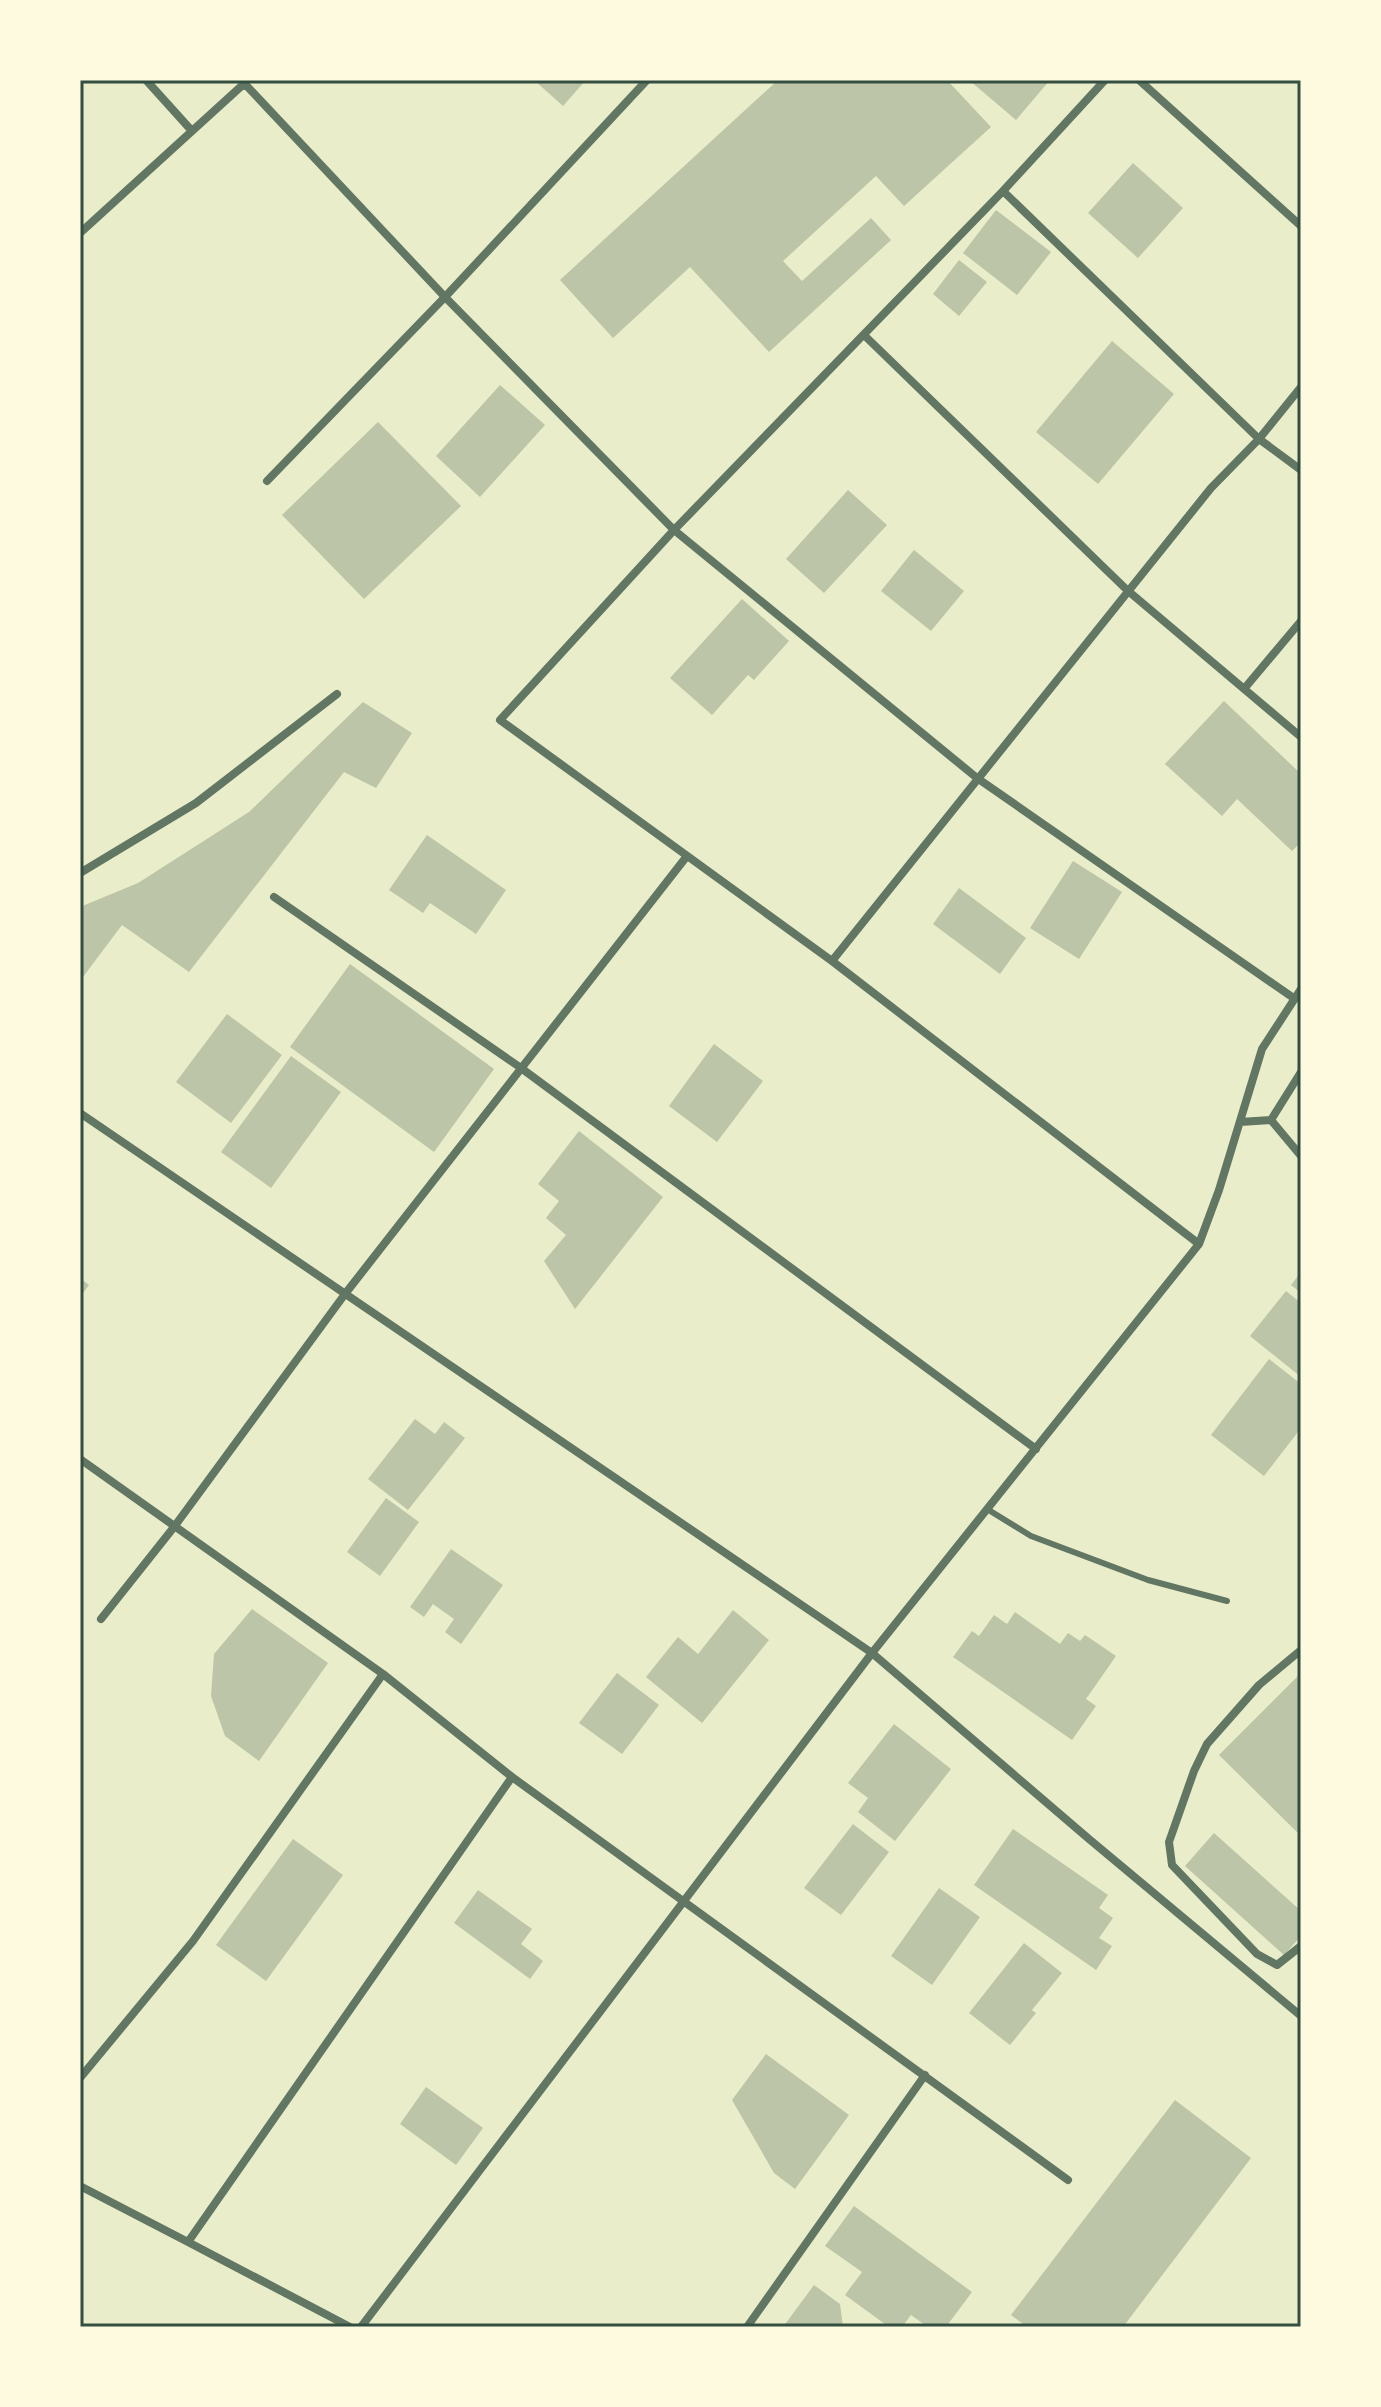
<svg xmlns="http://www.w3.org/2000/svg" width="1381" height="2407" font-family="'Noto Serif',serif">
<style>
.building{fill:#bcc5a7}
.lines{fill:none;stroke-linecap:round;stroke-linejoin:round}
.service{stroke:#617663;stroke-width:6}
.minor{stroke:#617663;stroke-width:8}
.neatline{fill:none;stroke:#344e41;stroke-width:3}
</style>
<rect width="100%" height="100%" fill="#e9edc9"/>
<path class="building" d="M534,80H586L563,106Z
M778,80H947L991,127L904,206L876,176L783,261L802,281L871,218L891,240L769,352L690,267L613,338L560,280Z
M969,80H1050L1016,120Z
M1133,163L1183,208L1138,258L1088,213Z
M996,210L1051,252L1017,295L963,253Z
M959,260L987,282L959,316L933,294Z
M1112,341L1174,394L1098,484L1036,432Z
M500,385L545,425L480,497L436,456Z
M378,422L461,506L364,599L282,515Z
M848,490L887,525L824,593L786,559Z
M914,550L964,591L931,631L881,591Z
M742,599L789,641L754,680L748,675L712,715L670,678Z
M1224,701L1301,774V842L1292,851L1237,799L1222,816L1165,764Z
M363,702L412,733L376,788L344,772L189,972L122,925L80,981V907L138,883L249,812Z
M427,835L506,890L476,934L430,903L423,913L389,890Z
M1073,861L1122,892L1079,959L1030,928Z
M959,888L1026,938L1000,974L933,924Z
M350,964L494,1069L434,1152L290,1047Z
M227,1014L282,1055L231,1123L176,1082Z
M714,1044L763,1081L717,1142L669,1106Z
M291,1056L341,1092L271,1188L221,1152Z
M579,1131L663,1197L575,1309L544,1261L566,1235L546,1218L559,1201L538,1184Z
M1301,1272V1293L1291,1285Z
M80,1278L89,1285L80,1297Z
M1286,1291L1301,1303V1377L1250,1336Z
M1269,1359L1301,1384V1428L1264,1476L1211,1435Z
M415,1419L435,1434L444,1422L465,1438L408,1510L368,1479Z
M386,1498L419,1522L380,1576L347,1552Z
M451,1549L503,1585L461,1644L445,1632L454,1619L433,1604L424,1617L410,1607Z
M252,1609L328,1663L259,1761L225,1736L211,1696L214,1654Z
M733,1610L769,1640L702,1723L646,1677L678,1637L698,1654Z
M1015,1612L1060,1644L1068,1633L1080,1641L1085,1635L1116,1656L1086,1699L1096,1706L1072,1740L953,1657L972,1631L979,1636L994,1615L1007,1624Z
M617,1673L659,1705L622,1754L579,1723Z
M1301,1673V1836L1219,1755Z
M894,1724L951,1769L895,1841L858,1812L868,1798L848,1783Z
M853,1824L889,1852L841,1915L804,1888Z
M1013,1829L1108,1895L1099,1908L1113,1918L1099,1938L1112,1946L1096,1970L974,1885Z
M1214,1833L1301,1911V1936L1284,1955L1185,1866Z
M293,1839L343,1875L266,1981L216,1945Z
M939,1888L980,1917L932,1985L891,1956Z
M478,1890L532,1929L521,1944L543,1961L530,1979L454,1923Z
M1024,1943L1062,1973L1032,2010L1036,2013L1010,2045L969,2013Z
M766,2054L849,2115L795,2189L774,2173L732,2100Z
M426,2087L483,2128L456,2165L400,2124Z
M1175,2100L1251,2158L1123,2327H1027L1011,2315Z
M854,2206L972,2292L946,2327H928L911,2315L902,2327H889L845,2295L862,2272L825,2246Z
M814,2285L840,2304L843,2327H783Z"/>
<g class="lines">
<path class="service" d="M987,1509L1031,1536L1148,1580L1227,1601"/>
<path class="minor" d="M146,80L192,131
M647,80L445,297L674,530L977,778L1295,999
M1105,80L1003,191L1259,439L1301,387
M1139,80L1301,226
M244,83L445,297L267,481
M80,233L247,81
M864,335L1127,590L1301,737
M1244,689L1301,621
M80,873L196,803L337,694
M274,897L521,1068L1036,1449
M832,961L1211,488L1259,439L1301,470
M80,1113L872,1653L1089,1839L1301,2016
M1271,1120L1301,1072
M1271,1120L1301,1156
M1240,1122L1271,1120
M1199,1244L1219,1190L1262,1049L1301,989
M80,1459L383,1674L512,1777L1068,2180
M101,1619L174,1527L345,1294L687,856
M1301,1650L1259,1685L1207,1744L1194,1771L1169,1842L1172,1865L1257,1954L1277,1965L1301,1946
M80,2078L193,1941L383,1674
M80,2186L188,2242L512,1777
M188,2242L350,2327
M361,2327L872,1653L1199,1244L832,961L500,720L674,530L1003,191
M747,2327L925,2075"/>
</g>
<rect width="1381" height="2407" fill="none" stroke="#fefae0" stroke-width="164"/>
<rect x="82" y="82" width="1217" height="2243" class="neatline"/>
</svg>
